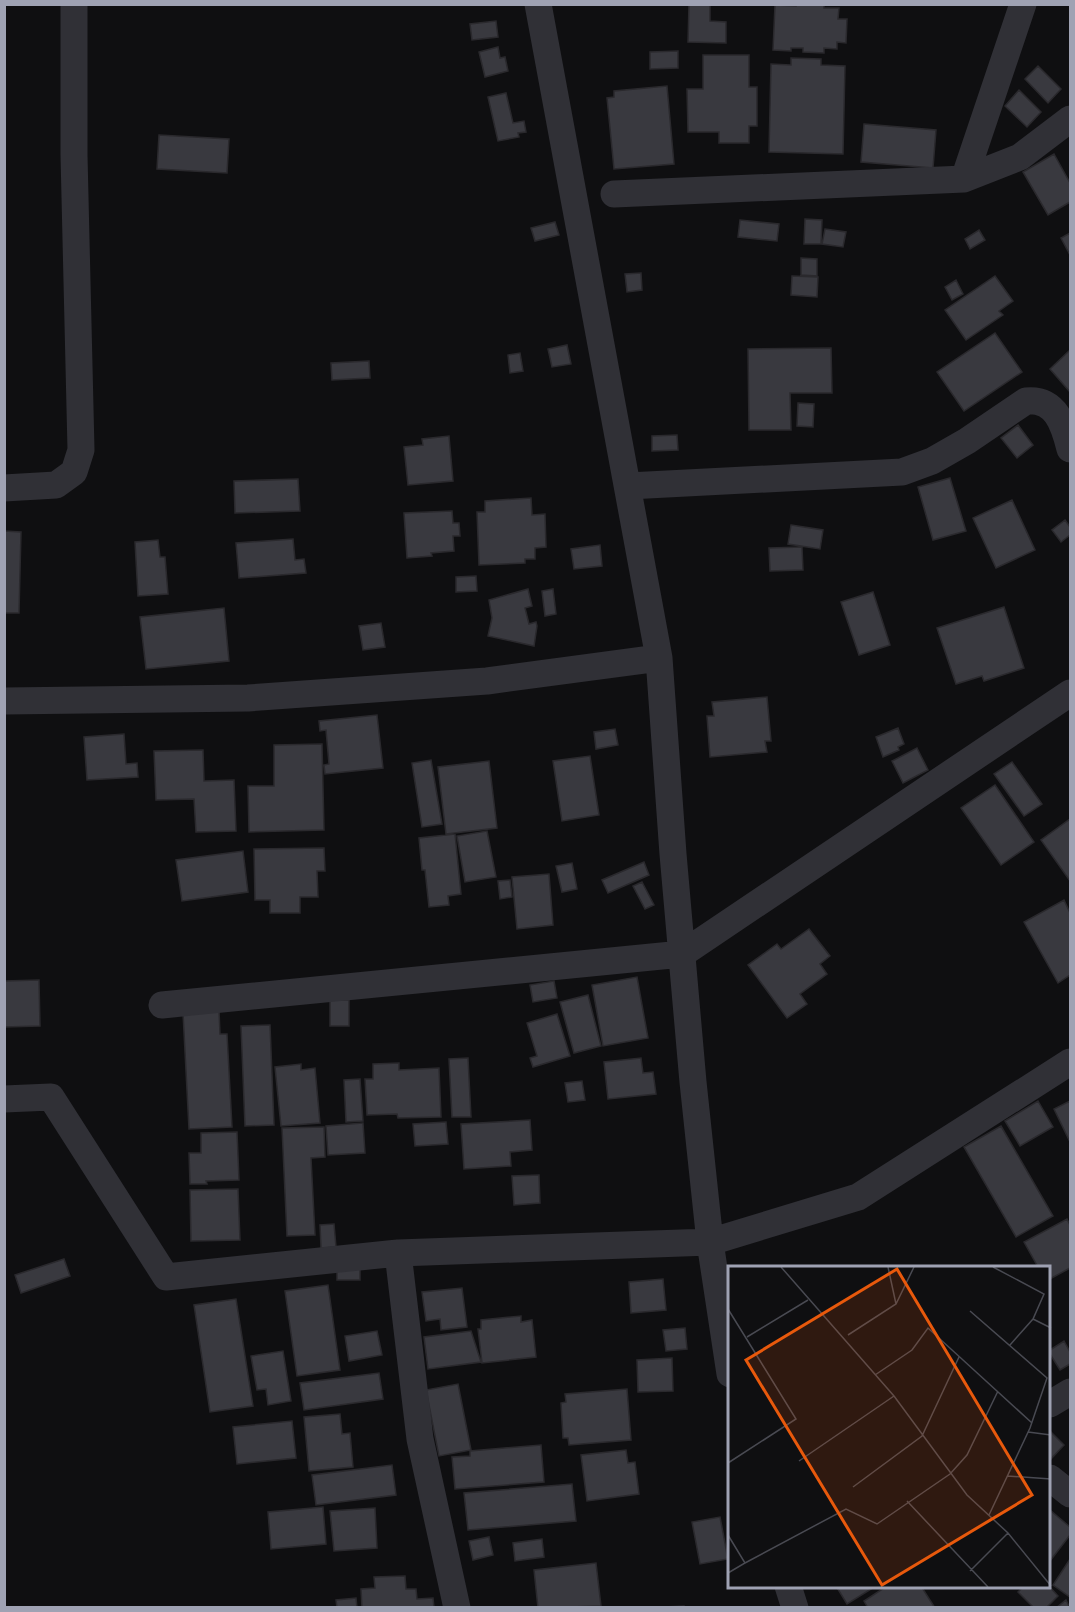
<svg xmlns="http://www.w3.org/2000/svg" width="1075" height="1612" font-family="'Public Sans',sans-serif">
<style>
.building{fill:#39393f;stroke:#2a292d;stroke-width:1.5}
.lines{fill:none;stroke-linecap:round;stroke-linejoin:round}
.street{stroke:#303036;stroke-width:27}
.inset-road{fill:none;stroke:#494a52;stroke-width:1.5}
.view{fill:#e8590c;fill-opacity:0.15;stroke:#e8590c;stroke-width:3}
.inset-edge{fill:none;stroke:#9fa2b3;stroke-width:3}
</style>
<rect width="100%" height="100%" fill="#0f0f11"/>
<path class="building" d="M689,4H710V21L726,22V43L688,42Z
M796,4H824V8H839L838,19H847L846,43L837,42V49L824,48V53L803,52V48H791V51L773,50L775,5L796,6Z
M496,21L498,37L472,40L470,24Z
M498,47L500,58L505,57L508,71L485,77L479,52Z
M678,51V68L650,69V52Z
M703,55H749V87H757V126H749V143H719V132H688L687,89H703Z
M791,58L821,59V65L845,66L843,154L769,152L771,64L791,65Z
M1038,66L1061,89L1048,103L1025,79Z
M667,86L674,164L614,169L607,98L614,97V91Z
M1019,90L1041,112L1027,127L1005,106Z
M506,93L513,123L524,121L526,132L518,133L519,137L498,141L488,97Z
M864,124L936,130L933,168L861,162Z
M159,135L229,139L227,173L157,169Z
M1054,154L1070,183V202L1048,215L1023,172Z
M805,219L822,220L821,244H804Z
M740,220L779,224L777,241L738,237Z
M555,222L559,235L535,241L531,228Z
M825,229L846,232L843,247L822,244Z
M979,230L985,240L970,249L965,239Z
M1070,233V255L1061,238Z
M801,258L817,259V276L801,275Z
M641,273L642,290L627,292L625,274Z
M792,276L818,277L817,297L791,295Z
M995,276L1013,301L999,311L1003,315L966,340L945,310Z
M956,280L963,294L952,300L945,287Z
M995,333L1022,372L964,411L937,372Z
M567,345L571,364L552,367L548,349Z
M831,348L832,393H790L791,430H749L748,349Z
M1070,350V392L1050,369Z
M520,353L523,371L510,373L508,355Z
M369,361L370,378L332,380L331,363Z
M798,403L814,404L813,427L797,426Z
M1018,425L1033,445L1017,458L1001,438Z
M677,435L678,450L652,451V436Z
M449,436L453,481L408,485L404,447L423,445L422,439Z
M950,478L966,531L933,540L918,487Z
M298,479L300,511L235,513L234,481Z
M531,498L532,515L545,514L546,547L535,548V559H525V563L479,565L477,512H485V501Z
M1012,500L1035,550L996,568L973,518Z
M452,511L453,523H459L460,536H453L454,551L431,553L432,556L407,558L404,513Z
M1065,520L1070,527V535L1061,542L1052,530Z
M791,525L823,530L820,549L788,544Z
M4,531L21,532L19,613H4Z
M293,539L295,560L304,559L306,573L239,578L236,543Z
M158,540L160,557H165L168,594L138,596L135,542Z
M600,545L602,566L574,569L571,549Z
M802,547L803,570L770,571L769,548Z
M476,576L477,591L456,592V577Z
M528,589L532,606L525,608L529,624L536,622L537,626L534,646L488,636L492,618L489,600Z
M553,589L556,614L545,616L542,591Z
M873,592L890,645L859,655L841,602Z
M1004,607L1024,668L984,681L982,676L956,684L937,628Z
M224,608L229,661L146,669L140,617Z
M381,623L385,647L363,650L359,626Z
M767,697L771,741H765L767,752L710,757L707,716H714L712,702Z
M377,715L383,768L325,774L324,765L329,764L326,730L320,731L319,721Z
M898,728L904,744L898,747L899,750L883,757L876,737Z
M615,729L618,745L596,749L594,732Z
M124,734L126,764L137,763L138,777L87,780L84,737Z
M322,744L324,830L249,832L248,786H274V745Z
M917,748L928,770L903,783L892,761Z
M203,750L204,781L234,780L236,831L196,832L194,799L156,800L154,751Z
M590,756L599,815L562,821L553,761Z
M431,760L442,824L422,827L412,763Z
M489,761L497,828L446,834L438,767Z
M1012,762L1042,804L1024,816L994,774Z
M995,785L1034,842L1001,865L961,808Z
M1070,819V881L1041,840Z
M487,831L496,877L465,882L457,836Z
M455,834L461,894L448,896L449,905L429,907L425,870H422L419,838Z
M324,848L325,871H317L318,897H300V913H270V900H255L254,849Z
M243,851L248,892L182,901L176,860Z
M644,862L649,875L608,893L602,880Z
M572,863L577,889L562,892L556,866Z
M549,874L553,925L517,929L512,877Z
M510,880L512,897L500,899L498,881Z
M642,882L654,905L645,909L633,886Z
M1064,900L1070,913V975L1058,983L1024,922Z
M809,929L830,956L820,964L827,974L800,994L807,1004L787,1018L748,965L777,944L781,949Z
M637,977L648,1038L603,1046L592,985Z
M39,980L40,1026L4,1027V981Z
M554,981L557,998L533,1002L530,985Z
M588,995L601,1046L574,1053L560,1002Z
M330,1000H349V1026H330Z
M219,1010L220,1034H227L232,1127L189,1129L183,1013Z
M557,1014L570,1056L533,1067L530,1058L537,1056L527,1023Z
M270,1025L274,1125L245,1126L241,1026Z
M468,1058L471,1117H452L449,1059Z
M641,1058L643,1073L653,1072L656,1094L608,1099L604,1062Z
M399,1063V1070L439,1068L441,1117L398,1118L397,1114L367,1115L365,1079H373V1064Z
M301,1064V1070L315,1068L320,1123L281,1126L275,1067Z
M360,1079L363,1121L346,1122L344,1080Z
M582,1081L585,1100L568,1102L565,1083Z
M1038,1101L1053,1127L1020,1146L1005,1121Z
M1070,1101V1142L1054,1109Z
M530,1120L532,1150L510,1152L511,1166L464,1169L461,1124Z
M446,1122L448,1144L415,1146L413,1124Z
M363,1123L365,1153L328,1155L326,1126Z
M1001,1126L1053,1216L1016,1237L964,1147Z
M324,1127L325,1157L311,1158L315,1235L287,1236L282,1128Z
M237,1132L239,1180L206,1181L207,1184H190L189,1153H201V1133Z
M539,1175L540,1203L514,1205L512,1176Z
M238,1189L240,1240L191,1241L190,1190Z
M1067,1219L1070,1225V1268L1050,1279V1267H1038L1024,1242Z
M334,1224L336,1247L321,1248L320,1225Z
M64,1259L70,1276L21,1293L15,1275Z
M337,1265H360V1280H337Z
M663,1279L666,1310L631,1313L629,1282Z
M328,1285L340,1370L297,1376L285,1291Z
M462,1288L467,1327L441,1330L440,1319L426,1321L422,1292Z
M236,1299L253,1406L210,1412L194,1305Z
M521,1316V1322L532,1320L536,1357L482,1363L478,1329H481V1320Z
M685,1328L687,1349L666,1351L663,1330Z
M377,1331L382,1355L349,1361L345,1336Z
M471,1331L481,1362L428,1369L424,1337Z
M1064,1341L1070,1352V1364L1060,1370L1050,1354V1350Z
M283,1351L291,1401L268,1405L266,1389L257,1390L251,1356Z
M672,1358L673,1391L638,1392L637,1360Z
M379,1373L383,1399L304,1410L300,1383Z
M458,1384L471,1450L439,1456L426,1390Z
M627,1389L631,1440L569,1445L568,1438H563L561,1403L566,1402L565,1394Z
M340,1414L342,1434L350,1433L353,1467L309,1471L304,1417Z
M292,1421L296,1458L237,1464L233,1427Z
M1050,1431L1064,1445L1050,1460Z
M541,1445L544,1482L455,1489L452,1457L470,1456V1451Z
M626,1450L628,1463L635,1462L639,1494L587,1501L581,1455Z
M392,1465L396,1495L316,1505L312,1475Z
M572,1484L576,1521L468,1530L464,1493Z
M323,1507L326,1544L271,1549L268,1512Z
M375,1508L377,1548L334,1551L330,1511Z
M1050,1510L1070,1527V1535L1050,1561Z
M720,1517L728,1559L700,1564L692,1522Z
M489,1537L493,1555L473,1560L469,1541Z
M542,1539L544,1557L515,1561L513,1543Z
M1070,1559V1597L1053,1585Z
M596,1563L601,1606L538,1608L534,1570Z
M405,1576L406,1589H416L417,1599L433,1598L434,1608H362L361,1589L375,1588L374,1577Z
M836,1586H876L847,1604Z
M887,1586H921L935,1608H868L864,1601Z
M1024,1586H1049L1058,1596L1046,1608H1034L1018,1592Z
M356,1598L357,1608H337L336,1600Z
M1066,1600L1070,1608H1056Z
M684,1606V1608H641Z"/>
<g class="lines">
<path class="street" d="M538,4L659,658L673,854L693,1082L710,1242L730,1374
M964,179L1023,4
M614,194L964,179L1020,157L1070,119
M628,486L902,472L932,461L967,441L1026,401C1056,398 1064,425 1070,449
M4,488L56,485L74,472L81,450L74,155V4
M4,701L248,698L487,681L659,658
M162,1005L682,954L1070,693
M4,1099L51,1097L166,1277L398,1253L710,1242L858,1197L1070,1062
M398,1253L420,1439L457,1608
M1050,1404L1070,1392
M1050,1478L1070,1494
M788,1586L795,1608"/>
</g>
<g transform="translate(728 1266)">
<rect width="322" height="322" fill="#0f0f11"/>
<path class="inset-road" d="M53,1L166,130L239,229L280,267L323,320M160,1L168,38M265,1L316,28L305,53L282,79M0,43L68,153L0,197M242,45L319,112L302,162L261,249M305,53L323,62M120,69L168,38L186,1M19,71L80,34M147,109L184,84L200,62L304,157M300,166L323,169M71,195L166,130M279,210L323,213M125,221L194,170L231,91M179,235L260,321M0,269L17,297L0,307M17,297L118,243L149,258L222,208L239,189L270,125M242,305L280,267"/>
<path class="view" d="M169,3L304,229L154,319L18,94Z"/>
<rect width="322" height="322" class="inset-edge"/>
</g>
<rect width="1075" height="1612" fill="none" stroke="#9fa2b3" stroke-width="12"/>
</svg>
